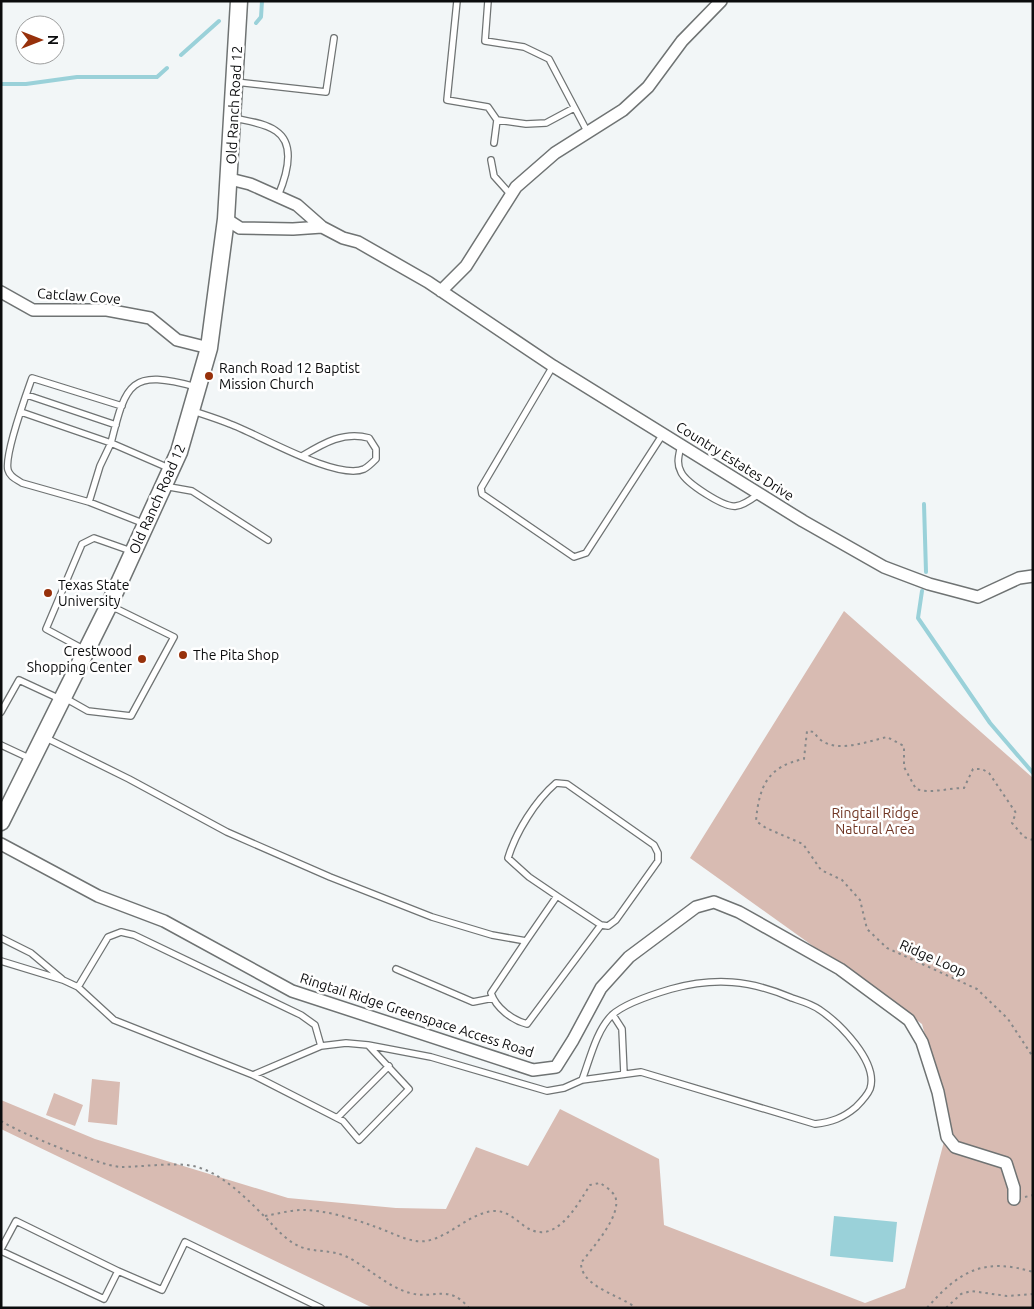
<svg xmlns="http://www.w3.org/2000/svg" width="1034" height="1309" font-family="Ubuntu,sans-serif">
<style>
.green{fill:#d8bbb2}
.water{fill:#9ad1d9}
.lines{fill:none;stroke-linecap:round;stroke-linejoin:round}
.stream{stroke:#9ad1d9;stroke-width:4}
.lane-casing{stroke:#6f7373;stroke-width:8}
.street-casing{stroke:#6f7373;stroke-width:14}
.secondary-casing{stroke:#6f7373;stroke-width:19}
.path{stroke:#868889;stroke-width:2;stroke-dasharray:2.5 4;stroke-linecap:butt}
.lane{stroke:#fff;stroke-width:5.5}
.street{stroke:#fff;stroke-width:11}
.secondary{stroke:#fff;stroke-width:16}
.poi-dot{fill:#97310b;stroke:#fff;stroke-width:2}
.labels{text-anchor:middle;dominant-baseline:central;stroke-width:5;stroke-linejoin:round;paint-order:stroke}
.street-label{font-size:14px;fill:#0b0c0d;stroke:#fff}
.poi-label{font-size:14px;fill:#0b0c0d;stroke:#fff;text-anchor:start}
.park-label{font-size:14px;fill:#703624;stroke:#fff}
</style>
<rect width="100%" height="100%" fill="#f2f6f7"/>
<path class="green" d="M844,611L1033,778V1308H373L1,1129V1100L95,1139L288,1198L396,1208L446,1209L476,1147L528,1166L560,1109L659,1159L664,1225L865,1303L905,1288L949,1123L922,1024L690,858Z
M92,1079L120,1082L117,1125L88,1122Z
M54,1093L83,1105L75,1126L46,1115Z"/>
<path class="water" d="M834,1216L897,1222L893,1262L830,1256Z"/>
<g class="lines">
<path class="stream" d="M256,23L261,17L262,1
M181,55L219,21
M1,84H26L77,77H157L167,68
M924,504L926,572
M922,591L918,618L990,723L1033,773"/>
<g class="lane-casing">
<path id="lane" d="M457,1L447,100L488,107L497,120L494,143
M488,1L485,41L524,47L549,59L588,133
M236,82L326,92L334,38
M234,118C247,121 265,123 276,131C297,145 286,177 278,196
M497,120L526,124L546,123L574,108
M491,160L494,176L511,195
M553,366L481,488L482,494L574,557L586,553L663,434
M27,395L116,425
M193,411C205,415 218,419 230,424C258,434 337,481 364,469C368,467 373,462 376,459V449L369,438C344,431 324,443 302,456
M21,412L111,443L100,466L89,502L145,524
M681,445C679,455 676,463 681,472C686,483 724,508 736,506C745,505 753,498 760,493
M171,469L111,443C126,382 131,369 196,387
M164,486L192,491L268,540
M89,502L22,483C16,479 10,477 8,470C4,455 26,395 32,378L122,406
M85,650L46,629L82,544L94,538L131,551
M65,698L88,711L131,716L174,637L111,606
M1,712L19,680L60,699
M44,737L129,779L227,832L330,877L432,917L492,935L526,941L557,896L529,877L508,858C516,832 535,801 556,783L567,784L654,845L658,853V861L616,920L608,926L601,925L557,896
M1,745L31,759
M1,938L31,953L62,979
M526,941L491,993C496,1008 512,1020 527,1024L601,925
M1,961L63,980L78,987L114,1020L253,1075L321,1046L315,1025L301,1015L134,935L121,932L108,937L78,987
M396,969L473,1002L493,998
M613,1015L622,1029L624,1074
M368,1045L431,1057L547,1091L564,1088L582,1080L641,1072L815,1124C832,1122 843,1118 856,1107C861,1102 867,1096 870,1089C879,1062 839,1023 820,1010C812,1004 801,1001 792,998C750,980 715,977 671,989C654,994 625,1003 612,1015C596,1031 590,1059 582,1080
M253,1075L343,1121L359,1140L409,1089L368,1045L346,1043L321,1046
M337,1118L389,1066
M1,1249L16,1221L118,1271L162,1290L185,1242L321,1308
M1,1251L104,1299L118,1271"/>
</g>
<g class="street-casing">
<path id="street" d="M230,179L250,184L297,205L322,227L343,238L358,242L428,282L553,366L803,521L884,567L929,584L978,597L1019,578L1033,576
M226,219L240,228L293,229L322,227
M441,291L466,266L516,187L555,153L623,110L648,87L682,41L721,1
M1,292L33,310H107L150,318L177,340L209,348
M1,844L98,896L164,921L292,991L533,1070L556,1067L573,1040L601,988L629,957L696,907L714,902L739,912L840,969L909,1020L922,1042L938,1092L947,1137L955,1147L1006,1163L1014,1188V1199"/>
</g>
<g class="secondary-casing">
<path id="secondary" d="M1,822L109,605L179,452L209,348L226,219L239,1"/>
</g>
<path class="path" d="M1033,840L1024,837L1012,823L1016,813L989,773L982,769H973L964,788C948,788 931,794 916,789L904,767V746L887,737C865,742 828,757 814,732L807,731L804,759C768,766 759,786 756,821L766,828L803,844L821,870L842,880L860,900L867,929L887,948L977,989L1008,1019L1033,1057
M1,1121C20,1133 100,1166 121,1167C142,1167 173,1162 193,1166C222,1172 248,1200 269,1221C278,1231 290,1244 304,1248C317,1252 331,1250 345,1256C367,1266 387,1287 410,1293C435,1300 448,1283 469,1308
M1025,1197L1033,1195
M265,1216C277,1214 290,1210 302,1210C324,1210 352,1218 373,1226C386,1230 402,1239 416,1241C443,1245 465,1214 493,1211C505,1210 514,1218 523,1225C554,1249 576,1207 590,1185L600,1183C605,1186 612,1191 615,1196C623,1215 592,1248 581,1263C581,1287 620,1295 636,1308
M927,1308C959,1271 984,1257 1033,1272
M946,1308L961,1294L971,1291L1007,1296L1033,1294"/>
<use href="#lane" class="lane"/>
<use href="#street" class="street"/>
<use href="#secondary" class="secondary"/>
</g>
<g class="poi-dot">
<circle cx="209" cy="376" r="5"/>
<circle cx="48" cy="593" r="5"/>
<circle cx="183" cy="655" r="5"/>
<circle cx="142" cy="659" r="5"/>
</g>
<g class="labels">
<g class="street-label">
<text transform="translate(234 105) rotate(-87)">Old Ranch Road 12</text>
<text transform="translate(79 296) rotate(4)">Catclaw Cove</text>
<text transform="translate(735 461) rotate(32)">Country Estates Drive</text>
<text transform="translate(157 499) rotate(-66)">Old Ranch Road 12</text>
<text transform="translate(933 958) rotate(24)">Ridge Loop</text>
<text transform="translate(417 1015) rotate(18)">Ringtail Ridge Greenspace Access Road</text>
</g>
<g class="poi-label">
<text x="219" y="368">Ranch Road 12 Baptist<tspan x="219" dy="16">Mission Church</tspan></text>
<text x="58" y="585">Texas State<tspan x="58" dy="16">University</tspan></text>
<text x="132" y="651" text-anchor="end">Crestwood<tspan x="132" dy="16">Shopping Center</tspan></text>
<text x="193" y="655">The Pita Shop</text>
</g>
<g class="park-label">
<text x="875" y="813">Ringtail Ridge<tspan x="875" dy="16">Natural Area</tspan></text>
</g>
</g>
<rect width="1034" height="1309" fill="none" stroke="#0b0c0d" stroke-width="5"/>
<g transform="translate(40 40) rotate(90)"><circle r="24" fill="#ffffff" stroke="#9d9e9e"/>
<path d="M0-4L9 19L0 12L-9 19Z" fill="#97310b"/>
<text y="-8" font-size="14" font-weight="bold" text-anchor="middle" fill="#0b0c0d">N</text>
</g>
</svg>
